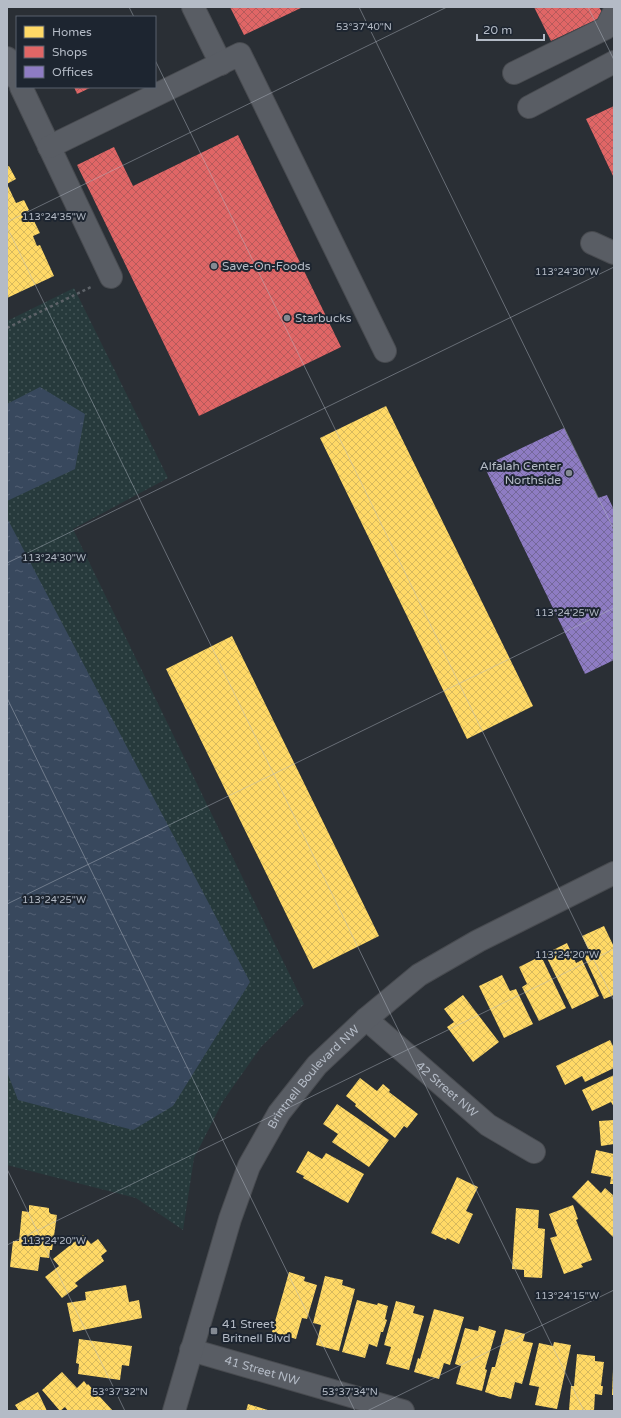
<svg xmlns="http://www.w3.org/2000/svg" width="621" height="1418" font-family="'Varela Round',sans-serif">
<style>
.park{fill:url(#park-dots)}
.water{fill:url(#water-ripples)}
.homes{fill:url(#homes-cross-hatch)}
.shops{fill:url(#shops-cross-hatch)}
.offices{fill:url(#offices-cross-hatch)}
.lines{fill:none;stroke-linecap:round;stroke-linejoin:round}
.minor-casing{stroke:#484b50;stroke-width:24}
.path{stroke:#5d6268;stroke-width:2.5;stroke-dasharray:3 3;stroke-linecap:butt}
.minor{stroke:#595d64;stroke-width:22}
.ticks{fill:none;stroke:#b4bbc6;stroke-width:1;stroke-opacity:0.45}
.poi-dot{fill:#848a93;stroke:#1d2530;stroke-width:1.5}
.labels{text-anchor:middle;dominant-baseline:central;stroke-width:4;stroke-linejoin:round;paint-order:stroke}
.poi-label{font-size:12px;fill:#b4bbc6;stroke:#1d2530;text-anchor:start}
.street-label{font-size:12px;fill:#b4bbc6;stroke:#1d2530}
.ticks-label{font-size:10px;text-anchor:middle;fill:#b4bbc6;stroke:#1d2530;stroke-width:4;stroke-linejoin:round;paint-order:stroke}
</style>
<defs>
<pattern id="park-dots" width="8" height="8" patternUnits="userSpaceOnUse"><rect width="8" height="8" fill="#273a3c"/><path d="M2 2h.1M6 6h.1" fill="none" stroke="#445557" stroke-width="1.8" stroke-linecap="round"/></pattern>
<pattern id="water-ripples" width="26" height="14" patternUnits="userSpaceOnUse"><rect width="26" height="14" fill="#38485d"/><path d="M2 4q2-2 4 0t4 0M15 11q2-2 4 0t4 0" fill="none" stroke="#526073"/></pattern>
<pattern id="homes-cross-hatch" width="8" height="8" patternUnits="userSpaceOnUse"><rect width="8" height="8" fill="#ffd966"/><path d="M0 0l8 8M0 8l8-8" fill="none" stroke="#d7b95d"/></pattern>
<pattern id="shops-cross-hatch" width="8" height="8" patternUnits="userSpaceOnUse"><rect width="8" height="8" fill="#e06666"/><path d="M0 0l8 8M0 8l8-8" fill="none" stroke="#b65a5b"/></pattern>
<pattern id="offices-cross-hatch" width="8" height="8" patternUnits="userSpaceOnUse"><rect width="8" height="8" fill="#8e7cc3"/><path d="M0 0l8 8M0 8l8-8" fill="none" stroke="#74689a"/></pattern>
</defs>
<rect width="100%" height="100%" fill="#2a2f35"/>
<path class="park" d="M74,288L168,478L73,529L304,1004L261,1047L223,1101L194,1158L183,1230L136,1198L7,1165V321Z"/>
<path class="water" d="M40,387L85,414L75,469L7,501V404Z
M7,518L250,982L173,1106L133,1130L18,1100L7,1072Z"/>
<path class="homes" d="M9,166L16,179L7,184L16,203L24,200L29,210L22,214L26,222L33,219L40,233L33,236L37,246L40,245L54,276L7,298V167Z
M386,406L533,706L467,739L320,438Z
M232,636L379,936L313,969L166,669Z
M604,926L614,947V995L604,999L584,956L590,953L582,936Z
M567,943L576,963L582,960L599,996L572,1009L545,954Z
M541,956L566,1008L539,1021L522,987L527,984L519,967Z
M502,975L510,991L516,989L533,1024L504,1038L479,986Z
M463,995L499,1042L473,1062L447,1027L454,1022L444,1009Z
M610,1040L614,1048V1068L585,1082L582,1076L565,1085L556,1066Z
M614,1075V1107L611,1102L592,1111L582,1090Z
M360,1078L377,1091L383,1084L390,1090L389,1092L418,1114L407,1128L404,1126L395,1138L355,1106L356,1104L346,1096Z
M337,1104L389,1140L369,1167L332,1142L338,1134L323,1124Z
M614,1120V1144L601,1146L599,1121Z
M596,1150L614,1154V1184H610L611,1177L591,1173Z
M308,1151L322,1159L326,1153L364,1174L348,1203L303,1178L304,1176L296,1172Z
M457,1177L478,1187L466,1211L473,1214L459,1244L447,1238L446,1240L431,1233Z
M588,1180L601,1193L605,1188L614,1196V1238L572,1197Z
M29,1205L49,1208V1212L51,1214L57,1215L52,1250H50L49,1258L40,1257L38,1271L10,1267L13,1241H19L22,1211L29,1212Z
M573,1205L578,1219L576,1220L592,1260L581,1264L583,1267L564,1274L550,1238L557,1236L549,1214Z
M516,1208L539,1210L538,1228L545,1229L542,1278L524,1277V1270L512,1269Z
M83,1235L91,1244L98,1239L107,1251L101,1256L104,1261L75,1283L78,1286L62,1298L45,1277L59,1266L53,1259Z
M289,1272L305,1277L304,1281L317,1285L307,1319L302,1318L296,1339L272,1332Z
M325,1276L343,1280L342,1285L355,1289L339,1351L316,1345L321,1325L313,1323Z
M126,1285L129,1302L139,1300L142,1318L73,1332L67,1303L86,1300L85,1292Z
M357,1300L377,1305L378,1303L388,1306L385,1319L387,1320L383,1332H381L377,1347L369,1344L365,1358L342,1352Z
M396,1301L415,1306L413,1313L424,1316L409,1370L386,1364L391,1347L384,1345Z
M434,1309L464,1317L450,1365L444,1363L439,1379L414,1372L418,1358L420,1359Z
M479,1326L496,1331L485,1369L487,1370L482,1391L456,1384L461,1366L455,1364L465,1328L478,1331Z
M505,1329L525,1334L523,1341L533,1343L522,1384L515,1382L511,1399L504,1397H500L485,1392L492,1367H495Z
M79,1339L132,1346L129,1366L122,1365L120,1380L78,1374L79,1364L76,1363Z
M554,1342L571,1345L557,1409L535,1405L539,1387L529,1385L539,1343L553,1346Z
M577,1354L595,1356V1361L604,1362L601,1386H603L602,1395L595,1394L594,1411L569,1410L571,1386H574Z
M613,1369H614V1395H612Z
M62,1372L77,1388L84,1381L87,1385L88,1384L113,1411H68L65,1407L60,1411L42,1390Z
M38,1392L47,1411H19L15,1405Z
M248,1404L271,1411H246Z"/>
<path class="shops" d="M230,7H303L244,35Z
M534,7H599L604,16L551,41Z
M74,87H92L77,94Z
M614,106V178L586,119Z
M238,135L341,347L199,416L77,165L114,147L133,186Z"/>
<path class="offices" d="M564,428L598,498L607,495L614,510V526L612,527L614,531V660L585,674L484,466Z"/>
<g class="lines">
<g class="minor-casing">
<g id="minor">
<path d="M193,7L221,64"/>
<path d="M7,58L17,79"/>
<path d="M514,73L606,28L614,12"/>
<path d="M21,87L111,277"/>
<path d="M529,107L614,62"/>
<path d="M49,147L240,54L385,351"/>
<path d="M592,243L614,253"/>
<path id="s1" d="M366,1019L488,1125L534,1152"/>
<path id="s2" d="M191,1350L403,1411"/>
<path id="s3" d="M174,1411L230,1219L249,1166L279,1113L317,1065L366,1019L419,975L478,941L614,873"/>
</g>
</g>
<path class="path" d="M7,328L91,287"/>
<use href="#minor" class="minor"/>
</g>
<path class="ticks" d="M129,7L134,17M359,7L614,530M588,7L614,60M155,60L614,1001M7,222L447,7M7,227L584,1411M7,563L614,267M7,698L355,1411M7,904L614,608M7,1169L125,1411M7,1245L614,949M367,1411L614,1290"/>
<g class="poi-dot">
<circle cx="214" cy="266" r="4"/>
<circle cx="287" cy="318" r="4"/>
<circle cx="569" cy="473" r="4"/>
<rect x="210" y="1327" width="8" height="8" rx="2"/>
</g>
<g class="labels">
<g class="poi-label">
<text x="222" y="266">Save-On-Foods</text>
<text x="295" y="318">Starbucks</text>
<text x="561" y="466" text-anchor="end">Alfalah Center<tspan x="561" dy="14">Northside</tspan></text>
<text x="222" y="1324">41 Street<tspan x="222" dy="14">Britnell Blvd</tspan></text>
</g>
<g class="street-label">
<text stroke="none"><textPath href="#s3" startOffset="367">Brintnell Boulevard NW</textPath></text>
<text stroke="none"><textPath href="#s1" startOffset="107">42 Street NW</textPath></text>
<text stroke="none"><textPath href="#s2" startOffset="74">41 Street NW</textPath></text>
</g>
</g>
<g class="ticks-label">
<text x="364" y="30">53°37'40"N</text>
<text x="54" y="220">113°24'35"W</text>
<text x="567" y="275">113°24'30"W</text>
<text x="54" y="561">113°24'30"W</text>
<text x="567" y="616">113°24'25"W</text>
<text x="54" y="903">113°24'25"W</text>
<text x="567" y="958">113°24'20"W</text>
<text x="54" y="1244">113°24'20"W</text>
<text x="567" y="1299">113°24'15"W</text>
<text x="120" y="1395">53°37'32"N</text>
<text x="350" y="1395">53°37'34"N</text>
</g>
<rect width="621" height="1418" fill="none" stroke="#b4bbc6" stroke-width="16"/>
<rect x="16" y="16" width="140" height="72" fill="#1d2530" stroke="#59616c"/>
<rect x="24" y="26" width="20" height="12" fill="#ffd966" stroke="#59616c"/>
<text x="52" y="36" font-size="12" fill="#b4bbc6">Homes</text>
<rect x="24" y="46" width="20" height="12" fill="#e06666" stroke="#59616c"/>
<text x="52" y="56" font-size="12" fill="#b4bbc6">Shops</text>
<rect x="24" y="66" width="20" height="12" fill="#8e7cc3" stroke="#59616c"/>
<text x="52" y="76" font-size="12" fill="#b4bbc6">Offices</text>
<path d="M477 34v6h67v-6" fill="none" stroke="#b4bbc6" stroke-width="2"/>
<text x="483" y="34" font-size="12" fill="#b4bbc6" stroke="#1d2530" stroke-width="3" paint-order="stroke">20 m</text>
</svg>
